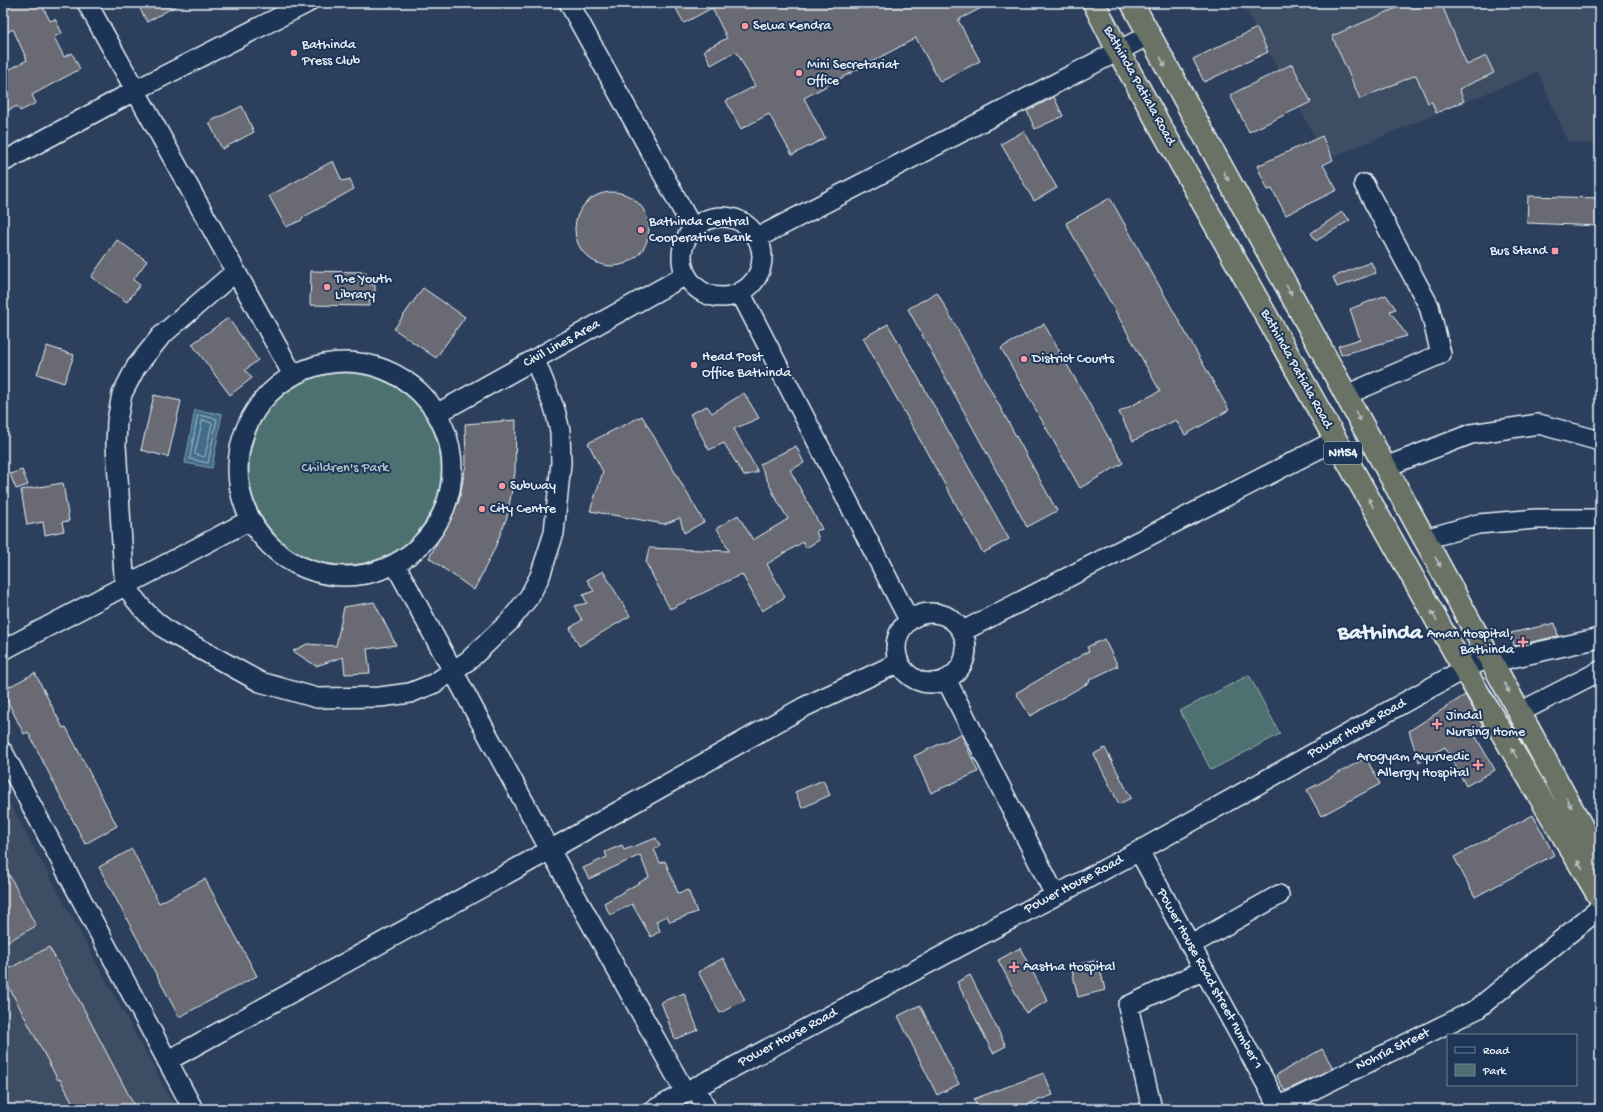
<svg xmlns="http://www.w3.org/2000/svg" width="1603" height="1112" font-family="'Gochi Hand',sans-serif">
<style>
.built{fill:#3e4d64}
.green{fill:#4d6f70;stroke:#9ab0b4}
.water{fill:#436d8a;stroke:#85a2b6}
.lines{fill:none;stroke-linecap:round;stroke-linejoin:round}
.shore{stroke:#a6bccc;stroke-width:1}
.building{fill:#696b73;stroke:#e8f1f8}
.minor-casing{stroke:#e8f1f8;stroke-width:22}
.highway-casing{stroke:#e8f1f8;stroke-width:25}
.minor{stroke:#1d3557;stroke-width:19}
.highway{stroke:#6b7165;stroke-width:22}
.oneway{fill:#b6bebd}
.poi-dot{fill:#ff9aa2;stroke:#1d3557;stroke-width:1.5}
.labels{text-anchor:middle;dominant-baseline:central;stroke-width:4;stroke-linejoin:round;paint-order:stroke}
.shield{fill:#1d3557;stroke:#abb9c8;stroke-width:1}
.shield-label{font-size:13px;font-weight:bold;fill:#e8f1f8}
.poi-label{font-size:14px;fill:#e8f1f8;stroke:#1d3557;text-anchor:start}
.street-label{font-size:14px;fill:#e8f1f8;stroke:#1d3557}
.park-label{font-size:14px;fill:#b2c4c8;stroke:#1d3557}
.town-label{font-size:22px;font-weight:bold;fill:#e8f1f8;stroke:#1d3557}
</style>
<rect width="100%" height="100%" fill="#2c405d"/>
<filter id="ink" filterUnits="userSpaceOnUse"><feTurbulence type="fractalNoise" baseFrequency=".025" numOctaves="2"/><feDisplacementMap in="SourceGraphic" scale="8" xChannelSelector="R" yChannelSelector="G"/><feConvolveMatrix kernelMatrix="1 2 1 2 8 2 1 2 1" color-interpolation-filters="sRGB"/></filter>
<g filter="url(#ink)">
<path class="built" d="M1242,3H1600V144L1568,142L1538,72L1327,159Z
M3,791L176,1109H3Z"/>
<path class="green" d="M249 469a96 96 0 1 1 192 0a96 96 0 1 1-192 0Z
M1249,675L1280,734L1211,770L1180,711Z"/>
<path class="water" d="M195,410L222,414L212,468L185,463Z"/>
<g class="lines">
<path class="shore" d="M198,415L217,419L208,463L190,459Z
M203,420L212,423L205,456L204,457L195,454Z"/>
</g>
<path class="building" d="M3,3H41L50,21L55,19L62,33L54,37L64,57L72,53L80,69L32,95L36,103L20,111L17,106L3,113V73L27,60L13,29L8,32L3,21Z
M137,3H181L147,22Z
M673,3H991L958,20L980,61L940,82L916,38L804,98L825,138L792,155L769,114L741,129L726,101L755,86L736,51L711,65L704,50L727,38L712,8L684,23Z
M1408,3H1441L1467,65L1486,56L1494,73L1459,89L1464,101L1436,113L1432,102L1428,103L1416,75L1360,99L1332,36Z
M1257,28L1268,52L1204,82L1193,59Z
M1292,64L1311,102L1249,132L1230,95Z
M1054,97L1063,116L1035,129L1027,111Z
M242,106L254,132L222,149L209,122Z
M1024,131L1057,188L1034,201L1001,144Z
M1322,136L1333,160L1323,165L1337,190L1286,215L1272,189L1268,190L1257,166Z
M333,161L342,181L350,179L354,189L302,218V220L286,227L269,196Z
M575 229a37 37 0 1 1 74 0a37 37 0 1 1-74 0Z
M1528,196L1600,198V226L1527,223Z
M1110,198L1229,410L1185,435L1176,420L1133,441L1119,412L1160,391L1066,223Z
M1342,212L1350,220L1316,241L1311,233Z
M117,240L147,261L133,280L140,285L127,302L91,277Z
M1371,262L1376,273L1337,287L1333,277Z
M311,271L366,272V284L375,285V298H370L369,306L310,305Z
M423,288L465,317L436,358L394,329Z
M937,292L1057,511L1027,527L908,309Z
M1386,295L1396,309L1390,311L1407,336L1341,355L1338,346L1360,339L1350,309Z
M228,318L258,360L245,370L252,378L230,395L192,344Z
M888,324L1009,539L983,553L863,338Z
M1044,324L1123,463L1080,488L1001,348Z
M47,346L74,355L64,383L37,374Z
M744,393L759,418L734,429L758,472L744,476L724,443L709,450L690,414L707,406L712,413Z
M154,395L181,401L168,457L141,450Z
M642,416L704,522L684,533L680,518L664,524L590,511L603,472L588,443Z
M516,420L515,473L507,517L494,550L474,590L429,558L459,501L466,464L465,424Z
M796,446L804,463L790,470L822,529L816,531L819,540L806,548L803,542L767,564L785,597L762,611L742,574L670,609L646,563L649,548L729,551L717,528L738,515L753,540L788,519L774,495L760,464Z
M22,470L28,485L16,489L10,474Z
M63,483L69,521L62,522L64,531L45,535L43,522L27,525L21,490Z
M603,571L630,616L579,646L570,628L582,620L574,606L587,603L583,595L594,591L587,580Z
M374,602L396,645L367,649L370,673L345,674L343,657L316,666L293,651L307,644L336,646L344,607Z
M1555,623L1558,636L1514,646L1511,633Z
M1104,639L1118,666L1089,680L1090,682L1030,716L1016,693L1089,651L1087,647Z
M35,673L63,728L66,727L117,826L85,844L28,732L24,734L3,692V690Z
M1465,695L1483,726L1473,732L1495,770L1466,786L1445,747L1419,762L1409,731Z
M961,734L978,772L931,793L914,756Z
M1105,748L1131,798L1119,804L1094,754Z
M1366,758L1380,784L1321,816L1307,790Z
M823,780L830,795L802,808L795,792Z
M1533,815L1554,855L1475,897L1454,857Z
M656,838L660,846L654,849L660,863L665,861L678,893L688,890L697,912L670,922L667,916L656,921L660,931L651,937L632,904L610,915L604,903L649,877L640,855L589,879L583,868L607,857L605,852L622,845L624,850Z
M132,849L159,903L205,879L257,976L179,1017L99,867Z
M3,863L36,926L3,944Z
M49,947L76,994L136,1109H76L60,1079L58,1080L3,976V972Z
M1020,948L1048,1001L1026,1013L998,960Z
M723,958L745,1000L720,1013L698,972Z
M1098,960L1105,990L1078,997L1071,966Z
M970,975L1006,1046L993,1053L957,982Z
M684,993L698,1030L675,1039L661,1002Z
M920,1005L959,1084L937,1095L898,1016Z
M1322,1049L1333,1068L1285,1091L1276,1075Z
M1044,1073L1053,1095L1014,1109H978L974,1099Z"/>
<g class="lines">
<g class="minor-casing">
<path id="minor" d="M87,3L293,375
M569,3L693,229
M3,162L134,91L307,3
M682 257a40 40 0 1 1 80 0a40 40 0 1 1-80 0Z
M757,238L1149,35
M235,272L161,336L136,367L122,394L117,421L116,445L124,576C129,599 152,620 171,633L260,682L317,698L380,697L410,693L435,683L469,660L509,622L529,597L540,576L554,533L561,463L560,431L555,410L535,360
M740,292L909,620
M238 469a107 107 0 1 1 214 0a107 107 0 1 1-214 0Z
M1346,395L1441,354L1429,306L1364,184
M438,413L686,275
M1385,467L1471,434L1539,424L1600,441
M1425,539L1478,524L1536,519H1600
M395,564L550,850L685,1092
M896 648a35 35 0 1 1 70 0a35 35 0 1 1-70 0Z
M963,631L1336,440
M3,650L250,520
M1493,662L1600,638
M947,681L1055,895
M1520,712L1600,671
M3,752L193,1109
M1139,851L1280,1109
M1191,945L1279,895
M167,1061L550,850L804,707L898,663
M696,1086L706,1109
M655,1109L1139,851L1464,669L1490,657
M1152,1109L1128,1006L1204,970
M1274,1109L1477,1009L1600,908"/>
</g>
<g class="highway-casing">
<path id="highway" d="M1094,3L1118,51L1464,669L1600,898
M1132,3L1600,860"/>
</g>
<use href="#minor" class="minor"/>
<use href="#highway" class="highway"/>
</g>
<defs><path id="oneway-solid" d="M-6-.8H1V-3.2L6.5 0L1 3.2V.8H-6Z"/></defs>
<g class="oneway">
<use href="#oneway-solid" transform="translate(1163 62) rotate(61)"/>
<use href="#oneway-solid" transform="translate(1226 176) rotate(61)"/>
<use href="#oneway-solid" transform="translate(1289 290) rotate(61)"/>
<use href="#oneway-solid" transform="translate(1358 416) rotate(61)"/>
<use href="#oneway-solid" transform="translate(1371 503) rotate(-119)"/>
<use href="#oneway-solid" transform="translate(1438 562) rotate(61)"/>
<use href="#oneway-solid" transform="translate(1434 616) rotate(-119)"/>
<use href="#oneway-solid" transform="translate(1507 688) rotate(62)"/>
<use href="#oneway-solid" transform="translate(1514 753) rotate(-121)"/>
<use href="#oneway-solid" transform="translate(1569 803) rotate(62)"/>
<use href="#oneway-solid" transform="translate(1580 865) rotate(-121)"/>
</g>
</g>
<g class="poi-dot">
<circle cx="745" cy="26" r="4"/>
<circle cx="294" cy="53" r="4"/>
<circle cx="799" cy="73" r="4"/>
<circle cx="641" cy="230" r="4"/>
<rect x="1551" y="247" width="8" height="8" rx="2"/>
<circle cx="327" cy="287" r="4"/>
<circle cx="1024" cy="359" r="4"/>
<circle cx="694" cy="365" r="4"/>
<circle cx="502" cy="486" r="4"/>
<circle cx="482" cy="509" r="4"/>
<path d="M1521 636h4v4h4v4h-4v4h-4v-4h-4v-4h4z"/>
<path d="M1435 718h4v4h4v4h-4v4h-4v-4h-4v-4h4z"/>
<path d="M1476 759h4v4h4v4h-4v4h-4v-4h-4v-4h4z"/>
<path d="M1012 961h4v4h4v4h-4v4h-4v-4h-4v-4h4z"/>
</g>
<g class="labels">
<rect class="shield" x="1324" y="442" width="38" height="22" rx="3"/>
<g class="shield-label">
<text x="1343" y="453">NH54</text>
</g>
<g class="poi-label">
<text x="753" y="26">Sewa Kendra</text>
<text x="302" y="45">Bathinda<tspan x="302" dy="16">Press Club</tspan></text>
<text x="807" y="65">Mini Secretariat<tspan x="807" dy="16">Office</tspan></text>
<text x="649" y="222">Bathinda Central<tspan x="649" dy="16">Cooperative Bank</tspan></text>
<text x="1547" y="251" text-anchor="end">Bus Stand</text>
<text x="335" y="279">The Youth<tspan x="335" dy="16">Library</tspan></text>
<text x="702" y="357">Head Post<tspan x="702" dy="16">Office Bathinda</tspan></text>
<text x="1032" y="359">District Courts</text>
<text x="510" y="486">Subway</text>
<text x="490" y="509">City Centre</text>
<text x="1514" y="634" text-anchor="end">Aman Hospital,<tspan x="1514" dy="16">Bathinda</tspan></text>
<text x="1446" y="716">Jindal<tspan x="1446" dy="16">Nursing Home</tspan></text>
<text x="1469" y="757" text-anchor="end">Arogyam Ayurvedic<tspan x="1469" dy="16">Allergy Hospital</tspan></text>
<text x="1023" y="967">Aastha Hospital</text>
</g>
<g class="street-label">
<text transform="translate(1139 86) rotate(61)">Bathinda Patiala Road</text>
<text transform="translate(562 344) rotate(-29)">Civil Lines Area</text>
<text transform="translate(1296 369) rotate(61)">Bathinda Patiala Road</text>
<text transform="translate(1357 729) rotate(-29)">Power House Road</text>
<text transform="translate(1074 885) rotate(-28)">Power House Road</text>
<text transform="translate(1209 979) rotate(61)">Power House Road street number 1</text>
<text transform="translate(788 1038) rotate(-28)">Power House Road</text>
<text transform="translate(1393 1050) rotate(-26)">Nohria Street</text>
</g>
<g class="park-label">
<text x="345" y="468">Children's Park</text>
</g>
<g class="town-label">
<text x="1380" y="634">Bathinda</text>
</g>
</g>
<rect width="1603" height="1112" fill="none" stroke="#1d3557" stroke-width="16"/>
<rect x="8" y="8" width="1587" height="1096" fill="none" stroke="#e8f1f8" stroke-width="1.5" filter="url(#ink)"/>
<rect x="1447" y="1034" width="130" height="52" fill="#1d3557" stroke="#6e8097"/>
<rect x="1455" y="1047" width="20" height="6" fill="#1d3557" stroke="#6e8097"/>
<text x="1483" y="1054" font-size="12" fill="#e8f1f8">Road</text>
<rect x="1455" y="1064" width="20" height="12" fill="#4d6f70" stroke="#6e8097"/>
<text x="1483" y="1074" font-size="12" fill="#e8f1f8">Park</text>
</svg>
